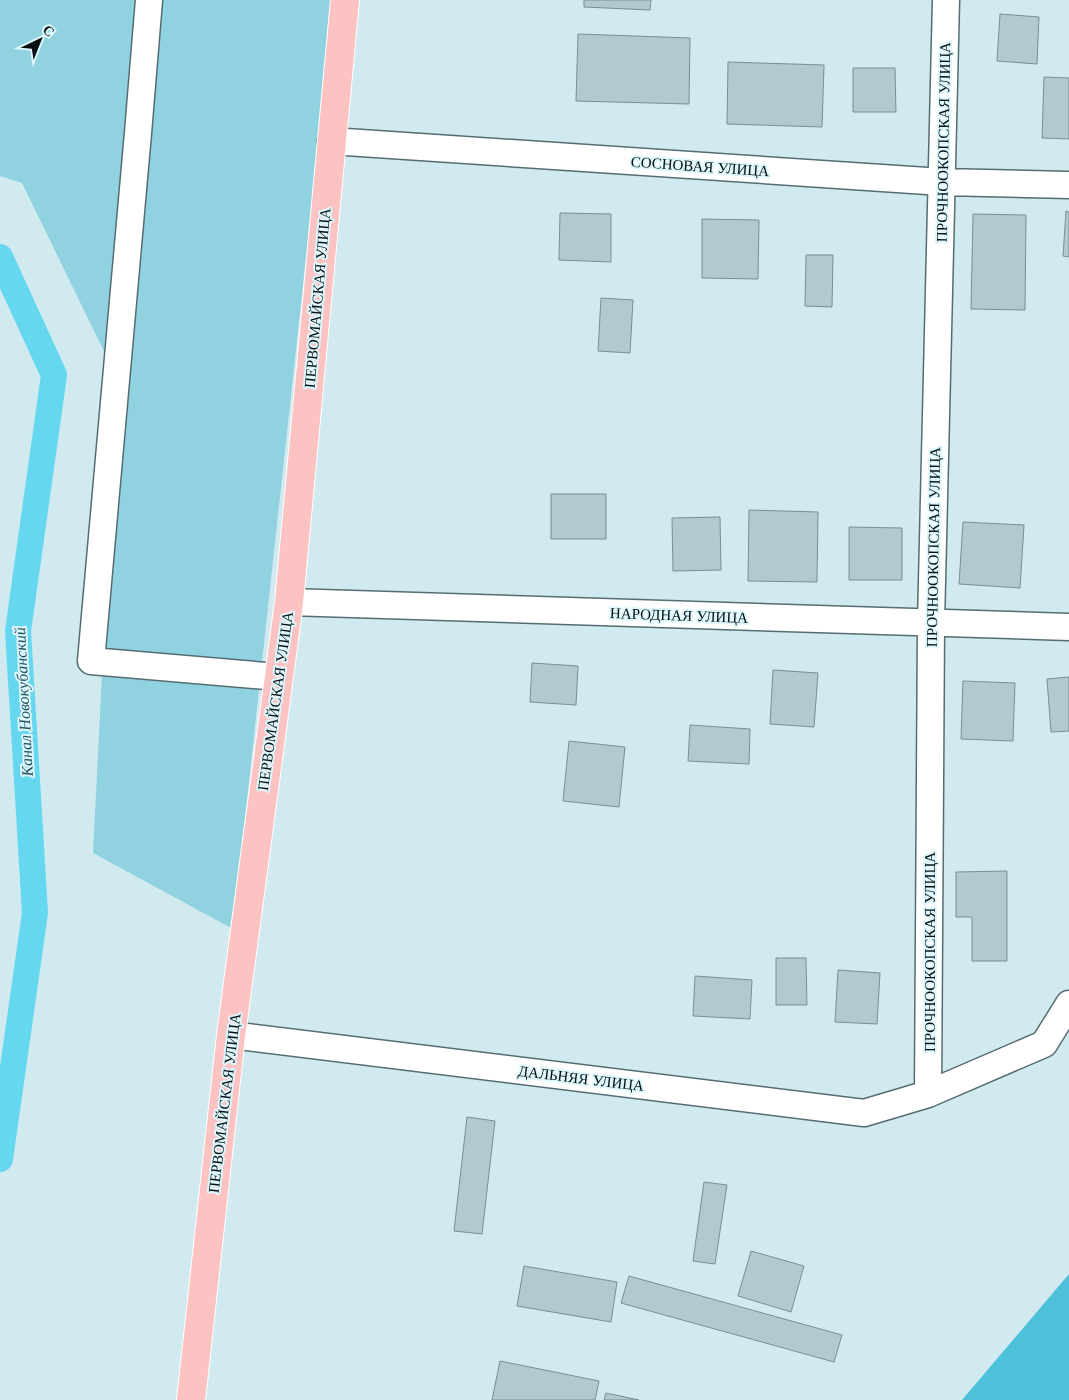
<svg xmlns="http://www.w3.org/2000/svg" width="1069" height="1400" font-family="'Libre Baskerville',serif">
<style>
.green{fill:#91d2e1}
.forest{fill:#4cc1d9}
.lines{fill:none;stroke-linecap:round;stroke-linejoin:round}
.canal{stroke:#65d7ef;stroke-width:26}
.building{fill:#b0cad0;stroke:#778f95}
.minor-casing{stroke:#556d72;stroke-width:29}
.primary-casing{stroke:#fff;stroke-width:30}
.minor{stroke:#fff;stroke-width:26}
.primary{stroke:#fdc2c2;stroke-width:28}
.labels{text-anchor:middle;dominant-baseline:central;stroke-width:4;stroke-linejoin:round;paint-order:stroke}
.street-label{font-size:15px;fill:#060f11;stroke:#ddf7fd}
.water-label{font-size:16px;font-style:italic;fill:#245560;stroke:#ddf7fd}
</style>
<rect width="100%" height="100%" fill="#d0eaf0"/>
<path class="green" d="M0,0H334L233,929L93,853L117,378L22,183L0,176Z"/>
<path class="forest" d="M1069,1274V1400H962Z"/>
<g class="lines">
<path class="canal" d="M0,257L54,375L18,631L35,913L0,1159"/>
</g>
<path class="building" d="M584,0H651L650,10L584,7Z
M1000,14L1039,17L1037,64L997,61Z
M578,34L690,38L689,104L576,101Z
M728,62L824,65L822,127L727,124Z
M853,68H895L896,112H853Z
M1044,77L1069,78V139L1042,138Z
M1066,211L1069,212V257L1063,256Z
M560,213L611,214V262L559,260Z
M973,214L1026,215L1025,310L971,309Z
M702,219L759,220L758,279L702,278Z
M806,255H833L832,307L805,306Z
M601,298L633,300L630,353L598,351Z
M551,494H606V539H551Z
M749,510L818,512L817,582L748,581Z
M720,517L721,570L673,571L672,518Z
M963,522L1024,525L1020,588L959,584Z
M849,527L902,528V580H849Z
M532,663L578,666L576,705L530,702Z
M773,670L818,673L814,727L770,724Z
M1069,677V731L1051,732L1047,679Z
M963,681L1015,683L1013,741L961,739Z
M690,725L750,729L749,764L688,761Z
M569,741L625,747L619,807L563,801Z
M1007,871V961H972V917H956V872Z
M776,958H806L807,1005H776Z
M838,970L880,973L877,1024L835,1022Z
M695,976L752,980L750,1019L693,1016Z
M467,1117L495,1121L482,1234L454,1231Z
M704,1182L727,1185L715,1264L693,1261Z
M751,1251L804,1266L791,1312L738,1296Z
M524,1266L617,1282L611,1322L517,1306Z
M629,1276L842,1335L834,1362L621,1303Z
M500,1361L599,1381L595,1400H492Z
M606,1393L639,1400H604Z"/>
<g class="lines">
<g class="minor-casing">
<path id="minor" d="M149,0L138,133L91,661L278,677
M331,141L942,182L1069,185
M289,602L1069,627
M231,1035L864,1113L928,1094L1044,1044L1069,1004
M928,1094L931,623L946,0"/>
</g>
<g class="primary-casing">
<path id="primary" d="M191,1400L231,1035L289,602L345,0"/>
</g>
<use href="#minor" class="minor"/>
<use href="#primary" class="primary"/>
</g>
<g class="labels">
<g class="street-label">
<text transform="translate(943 142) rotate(-89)">ПРОЧНООКОПСКАЯ УЛИЦА</text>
<text transform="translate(700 166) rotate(4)">СОСНОВАЯ УЛИЦА</text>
<text transform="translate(317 298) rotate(-85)">ПЕРВОМАЙСКАЯ УЛИЦА</text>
<text transform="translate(933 547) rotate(-89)">ПРОЧНООКОПСКАЯ УЛИЦА</text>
<text transform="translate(679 615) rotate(2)">НАРОДНАЯ УЛИЦА</text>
<text transform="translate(275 701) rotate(-82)">ПЕРВОМАЙСКАЯ УЛИЦА</text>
<text transform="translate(929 952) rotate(-90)">ПРОЧНООКОПСКАЯ УЛИЦА</text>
<text transform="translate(581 1078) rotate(7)">ДАЛЬНЯЯ УЛИЦА</text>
<text transform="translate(224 1103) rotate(-83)">ПЕРВОМАЙСКАЯ УЛИЦА</text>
</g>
<g class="water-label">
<text transform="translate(23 702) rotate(-93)">Канал Новокубанский</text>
</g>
</g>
<g transform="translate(40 40) rotate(43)" stroke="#ddf7fd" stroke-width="4" paint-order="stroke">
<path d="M0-4L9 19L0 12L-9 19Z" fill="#060f11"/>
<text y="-8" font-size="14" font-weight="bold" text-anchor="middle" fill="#060f11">С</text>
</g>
</svg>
